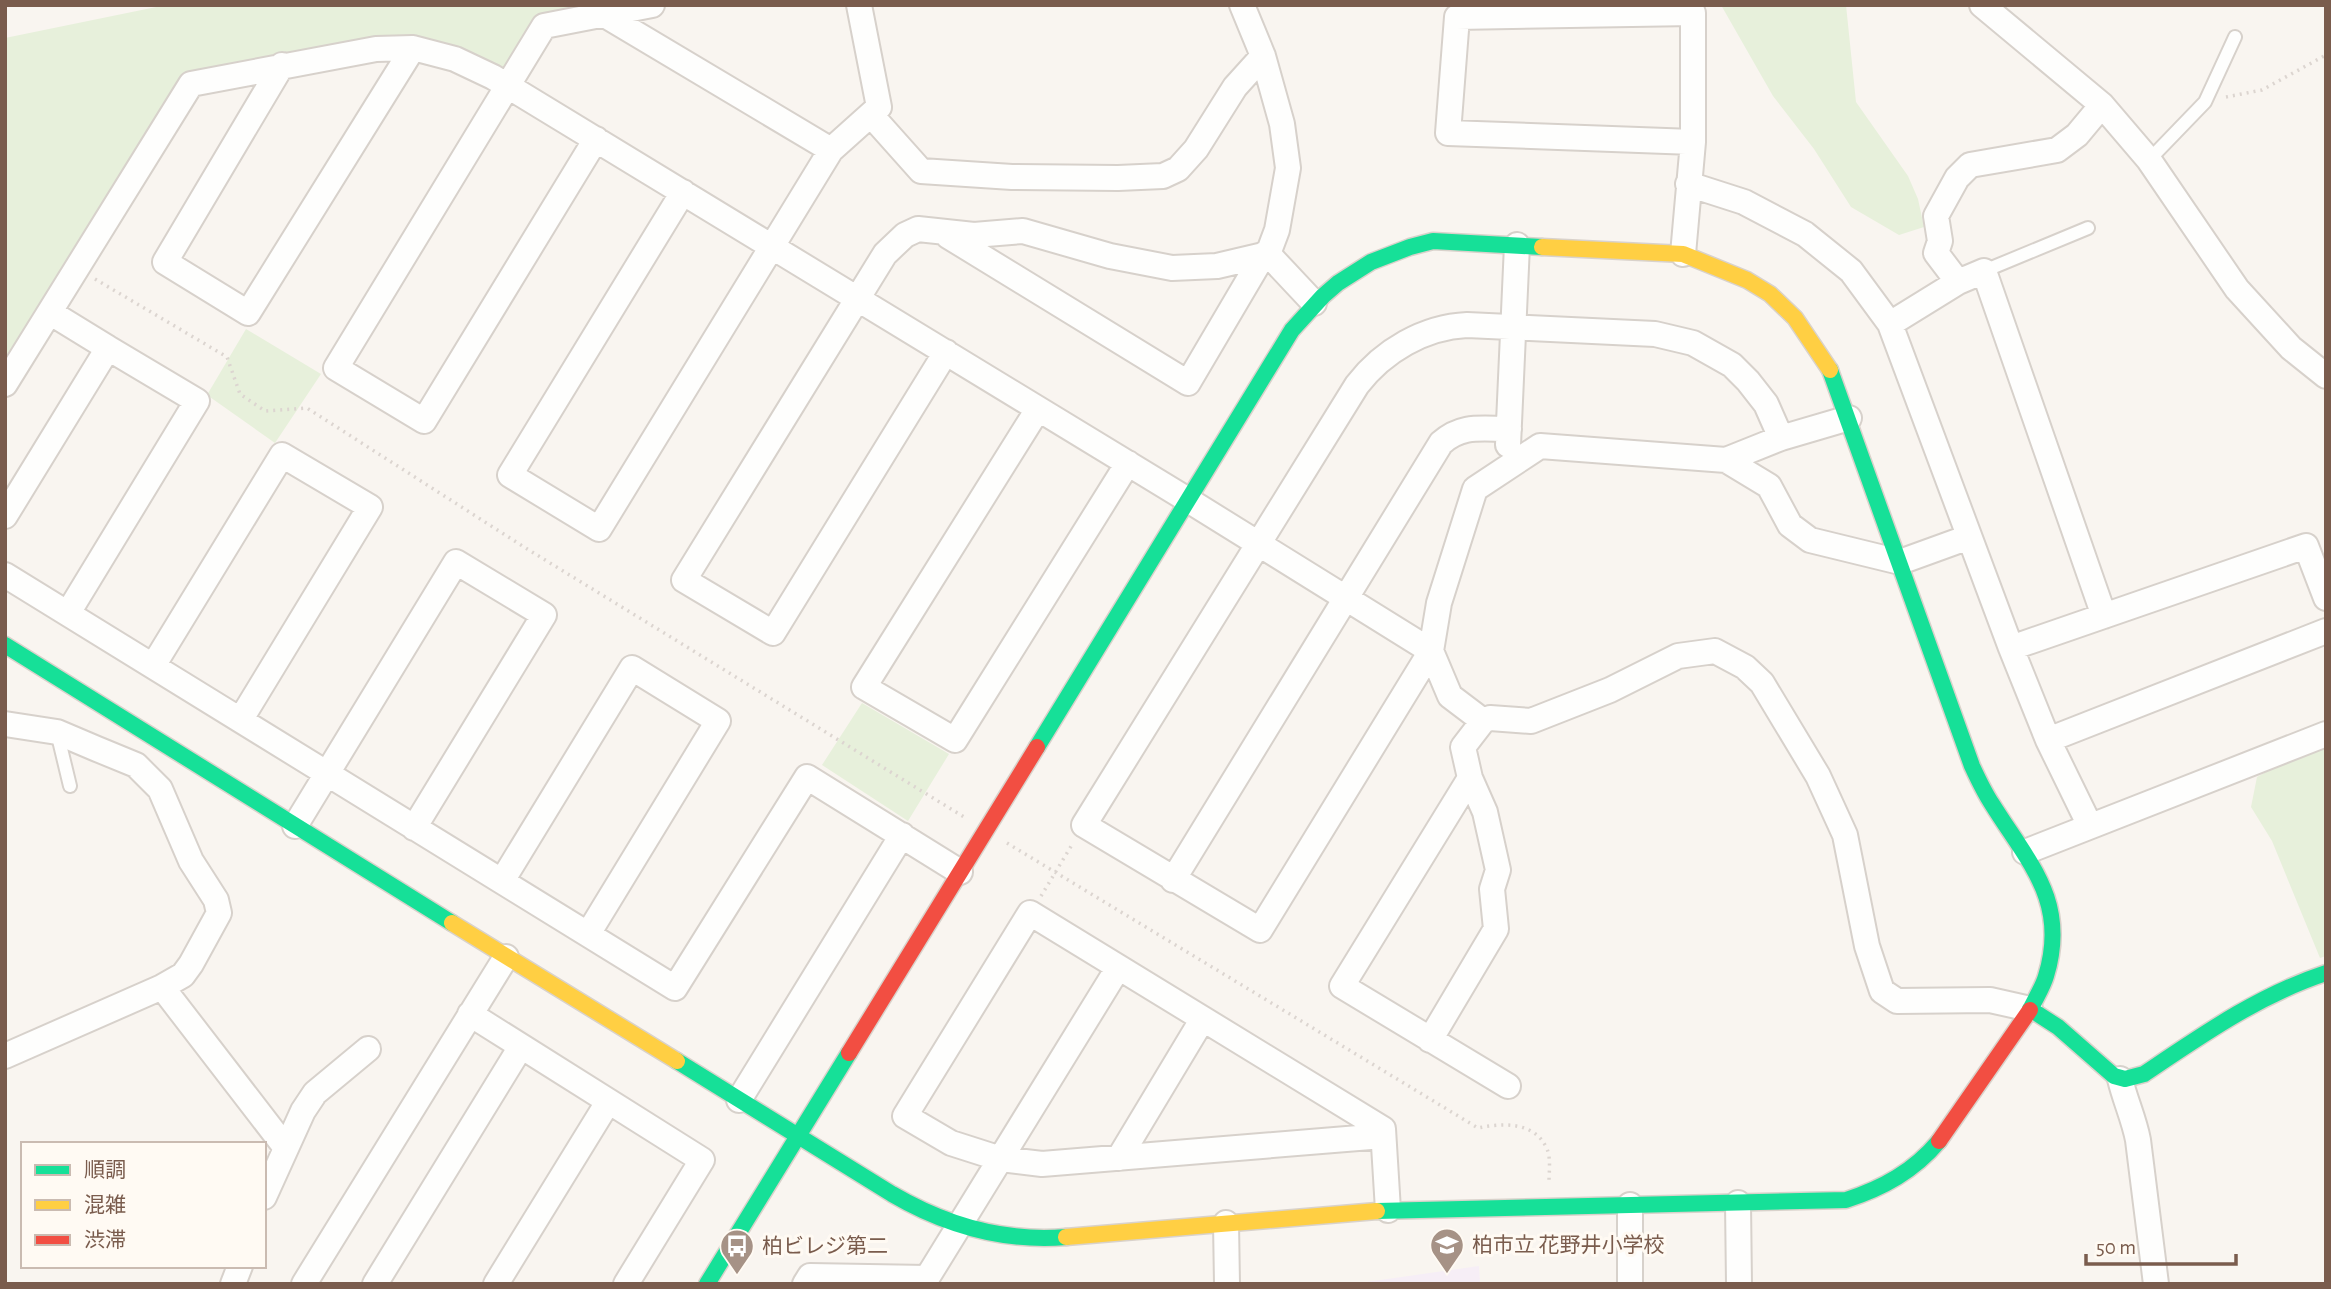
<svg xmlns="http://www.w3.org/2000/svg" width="2331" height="1289" font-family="'Alegreya Sans','Noto Sans JP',sans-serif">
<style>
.education{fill:#f6eef6}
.green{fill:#e7f0db}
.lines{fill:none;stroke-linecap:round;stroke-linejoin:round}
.lane-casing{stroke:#d7d1cb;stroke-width:16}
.street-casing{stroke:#d7d1cb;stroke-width:28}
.fast-casing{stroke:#d9d2cb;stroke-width:19}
.slow-casing{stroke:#d9d2cb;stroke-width:19}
.jam-casing{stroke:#d9d2cb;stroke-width:19}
.path{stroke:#dcd5d0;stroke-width:3.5;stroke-dasharray:2 5;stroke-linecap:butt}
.lane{stroke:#fefefd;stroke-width:12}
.street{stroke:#fefefd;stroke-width:24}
.fast{stroke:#16e098;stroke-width:16}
.slow{stroke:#ffcf43;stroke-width:16}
.jam{stroke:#f24e42;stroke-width:16}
.labels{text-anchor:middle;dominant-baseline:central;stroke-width:6;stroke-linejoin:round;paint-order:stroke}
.poi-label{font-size:21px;fill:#7a5c4d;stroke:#fffaf3;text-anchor:start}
</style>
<rect width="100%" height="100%" fill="#f9f5f0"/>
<path class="education" d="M1479,1266L1480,1284H1352Z"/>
<path class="green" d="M166,5H608L539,19L510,66L501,68L475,55L453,47L185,75L5,367V38Z
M1721,5H1846L1856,102L1908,176L1918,199L1924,227L1899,235L1851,207L1814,149L1773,96Z
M246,329L321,374L275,443L207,395Z
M862,703L949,754L908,821L822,765Z
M2326,739V956L2320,958L2272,841L2251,807L2257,777Z"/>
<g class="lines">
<g class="lane-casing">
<path id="lane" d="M2149,160L2205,102L2235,37
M1984,271L2088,228
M57,732L70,786"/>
</g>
<g class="street-casing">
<path id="street" d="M1242,5L1263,56L1282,124L1288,168L1277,230L1268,254
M1982,5L2102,105L2149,160L2237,289L2291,348L2326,376
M1693,13V142L1448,133L1457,17Z
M603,14L831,150
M282,65L165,262L248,313L413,48
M871,115L921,171L1012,177L1118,178L1163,176L1178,169L1196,149L1235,87L1263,56
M596,139L424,421L336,368L544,26L652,5
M1688,184L1744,202L1805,234L1851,271L1890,324L2011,648L2048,740L2090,826
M683,192L510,475L599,529L831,150L879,107L859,5
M948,236L1188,383L1264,254
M1268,254L1314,303
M1683,254L1693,142
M1958,282L1936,253L1940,241L1936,216L1957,178L1970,165L2057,150L2077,135L2102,105
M51,313L108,348
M1890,324L1958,282L1984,271L2104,616
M946,352L773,633L684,580L885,254L905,235L918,229L974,235L1023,231L1110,256L1172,268L1217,266L1268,254
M5,384L191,84L376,49L413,48L455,59L493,77L1188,500L1431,651L1450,696L1483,721
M1038,409L864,687L955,740L1128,463
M1781,438L1766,404L1748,381L1732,365L1693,343L1655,334L1467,325C1424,327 1383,351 1357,385L1084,825L1260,930L1431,651L1439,603L1475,489L1540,446L1726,460L1781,438L1849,418
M1508,445L1517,245
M1726,460L1769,486L1790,525L1810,540L1900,562L1969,537
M5,516L108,348L197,401L68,613
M5,575L675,988L807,777L960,872
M2011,648L2306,546L2326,598
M153,666L282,455L370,507L241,719
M5,724L57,732L97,749L136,765L160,789L191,861L216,900L219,913L191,964L183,975L162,987L5,1056
M2048,740L2326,631
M1470,778L1342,986L1508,1086
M295,826L456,562L544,615L414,828
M2025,852L2326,734
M1173,880L1441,443C1462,424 1482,429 1509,429
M502,881L632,668L718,721L588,934
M162,987L286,1148
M470,1014L702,1160L626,1284
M1430,1040L1496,929L1492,889L1498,870L1485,812L1470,778L1463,747L1483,721L1490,718L1531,721L1610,690L1678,656L1715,651L1745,667L1762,683L1818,776L1845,835L1867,946L1882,991L1897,1001L1990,1000L2030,1009
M2120,1079C2125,1100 2134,1119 2138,1140L2156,1284
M739,1100L902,835
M1383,1136L1042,1164L1001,1159L951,1143L905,1116L1030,913L1383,1129L1388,1210
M1119,1158L1202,1020
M264,1197L303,1111L315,1093L368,1049
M1738,1203L1739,1284
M1630,1205V1284
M1226,1223L1227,1284
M233,1284L240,1266
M304,1284L506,957
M375,1284L520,1048
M496,1284L608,1102
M805,1284L810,1276L927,1278L1118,968"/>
</g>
<g class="fast-casing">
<path id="fast" d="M1830,370L1972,766C1978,779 1984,792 1992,804C2028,862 2069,901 2046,976C2043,987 2035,999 2030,1010
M5,645L452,923
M1037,747L1292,330L1323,296L1338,283L1371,262L1410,247L1433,241L1542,247
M2030,1009L2058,1027L2114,1076L2125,1079L2144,1074C2202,1035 2259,995 2326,973
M677,1061L892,1194C945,1225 1004,1242 1066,1237
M1377,1211L1846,1200C1883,1188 1914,1171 1939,1141
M707,1284L849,1053"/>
</g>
<g class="slow-casing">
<path id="slow" d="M1542,247L1683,254L1747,280L1770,294L1795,318L1830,370
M452,923L677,1061
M1066,1237L1377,1211"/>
</g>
<g class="jam-casing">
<path id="jam" d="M849,1053L1037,747
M1939,1141L2030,1010"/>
</g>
<path class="path" d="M2226,97L2262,90L2326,55
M95,279L227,357L240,394L265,411L307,408L524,547L964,817
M1007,843L1478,1128C1502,1123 1535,1121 1547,1149C1551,1158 1549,1172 1549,1182
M1041,896L1073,843"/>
<use href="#lane" class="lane"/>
<use href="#street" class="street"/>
<use href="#fast" class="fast"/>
<use href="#slow" class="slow"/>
<use href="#jam" class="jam"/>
</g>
<defs>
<g id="school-pin" transform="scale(1.75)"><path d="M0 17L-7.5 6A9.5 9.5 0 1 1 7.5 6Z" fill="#a69286" stroke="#fffaf3"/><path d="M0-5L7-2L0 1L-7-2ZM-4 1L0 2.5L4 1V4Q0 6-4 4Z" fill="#fff"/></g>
<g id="bus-pin" transform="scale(1.75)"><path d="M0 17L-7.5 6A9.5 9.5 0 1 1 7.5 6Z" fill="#a69286" stroke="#fffaf3"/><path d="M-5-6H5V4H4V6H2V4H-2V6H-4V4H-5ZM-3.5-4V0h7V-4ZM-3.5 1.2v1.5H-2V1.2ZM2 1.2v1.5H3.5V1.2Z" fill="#fff"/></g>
</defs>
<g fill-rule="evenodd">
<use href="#school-pin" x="1447" y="1245"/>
<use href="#bus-pin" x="737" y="1246"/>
</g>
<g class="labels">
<g class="poi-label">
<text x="1472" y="1245">柏市立 花野井小学校</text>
<text x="762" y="1246">柏ビレジ第二</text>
</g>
</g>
<rect width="2331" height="1289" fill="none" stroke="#7a5c4d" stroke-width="14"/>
<rect x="21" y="1142" width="245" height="126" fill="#fffaf3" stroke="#cabbb1" stroke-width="2"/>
<rect x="35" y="1165" width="35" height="10" fill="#16e098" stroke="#cabbb1" stroke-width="2"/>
<text x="84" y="1177" font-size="21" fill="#7a5c4d">順調</text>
<rect x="35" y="1200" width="35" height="10" fill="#ffcf43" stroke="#cabbb1" stroke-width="2"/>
<text x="84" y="1212" font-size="21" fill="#7a5c4d">混雑</text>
<rect x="35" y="1235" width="35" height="10" fill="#f24e42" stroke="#cabbb1" stroke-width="2"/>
<text x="84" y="1247" font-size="21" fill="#7a5c4d">渋滞</text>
<path d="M2086 1254v10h150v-10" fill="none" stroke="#7a5c4d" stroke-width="3.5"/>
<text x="2096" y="1254" font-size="21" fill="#7a5c4d" stroke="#fffaf3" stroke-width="5" paint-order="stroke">50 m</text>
</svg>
